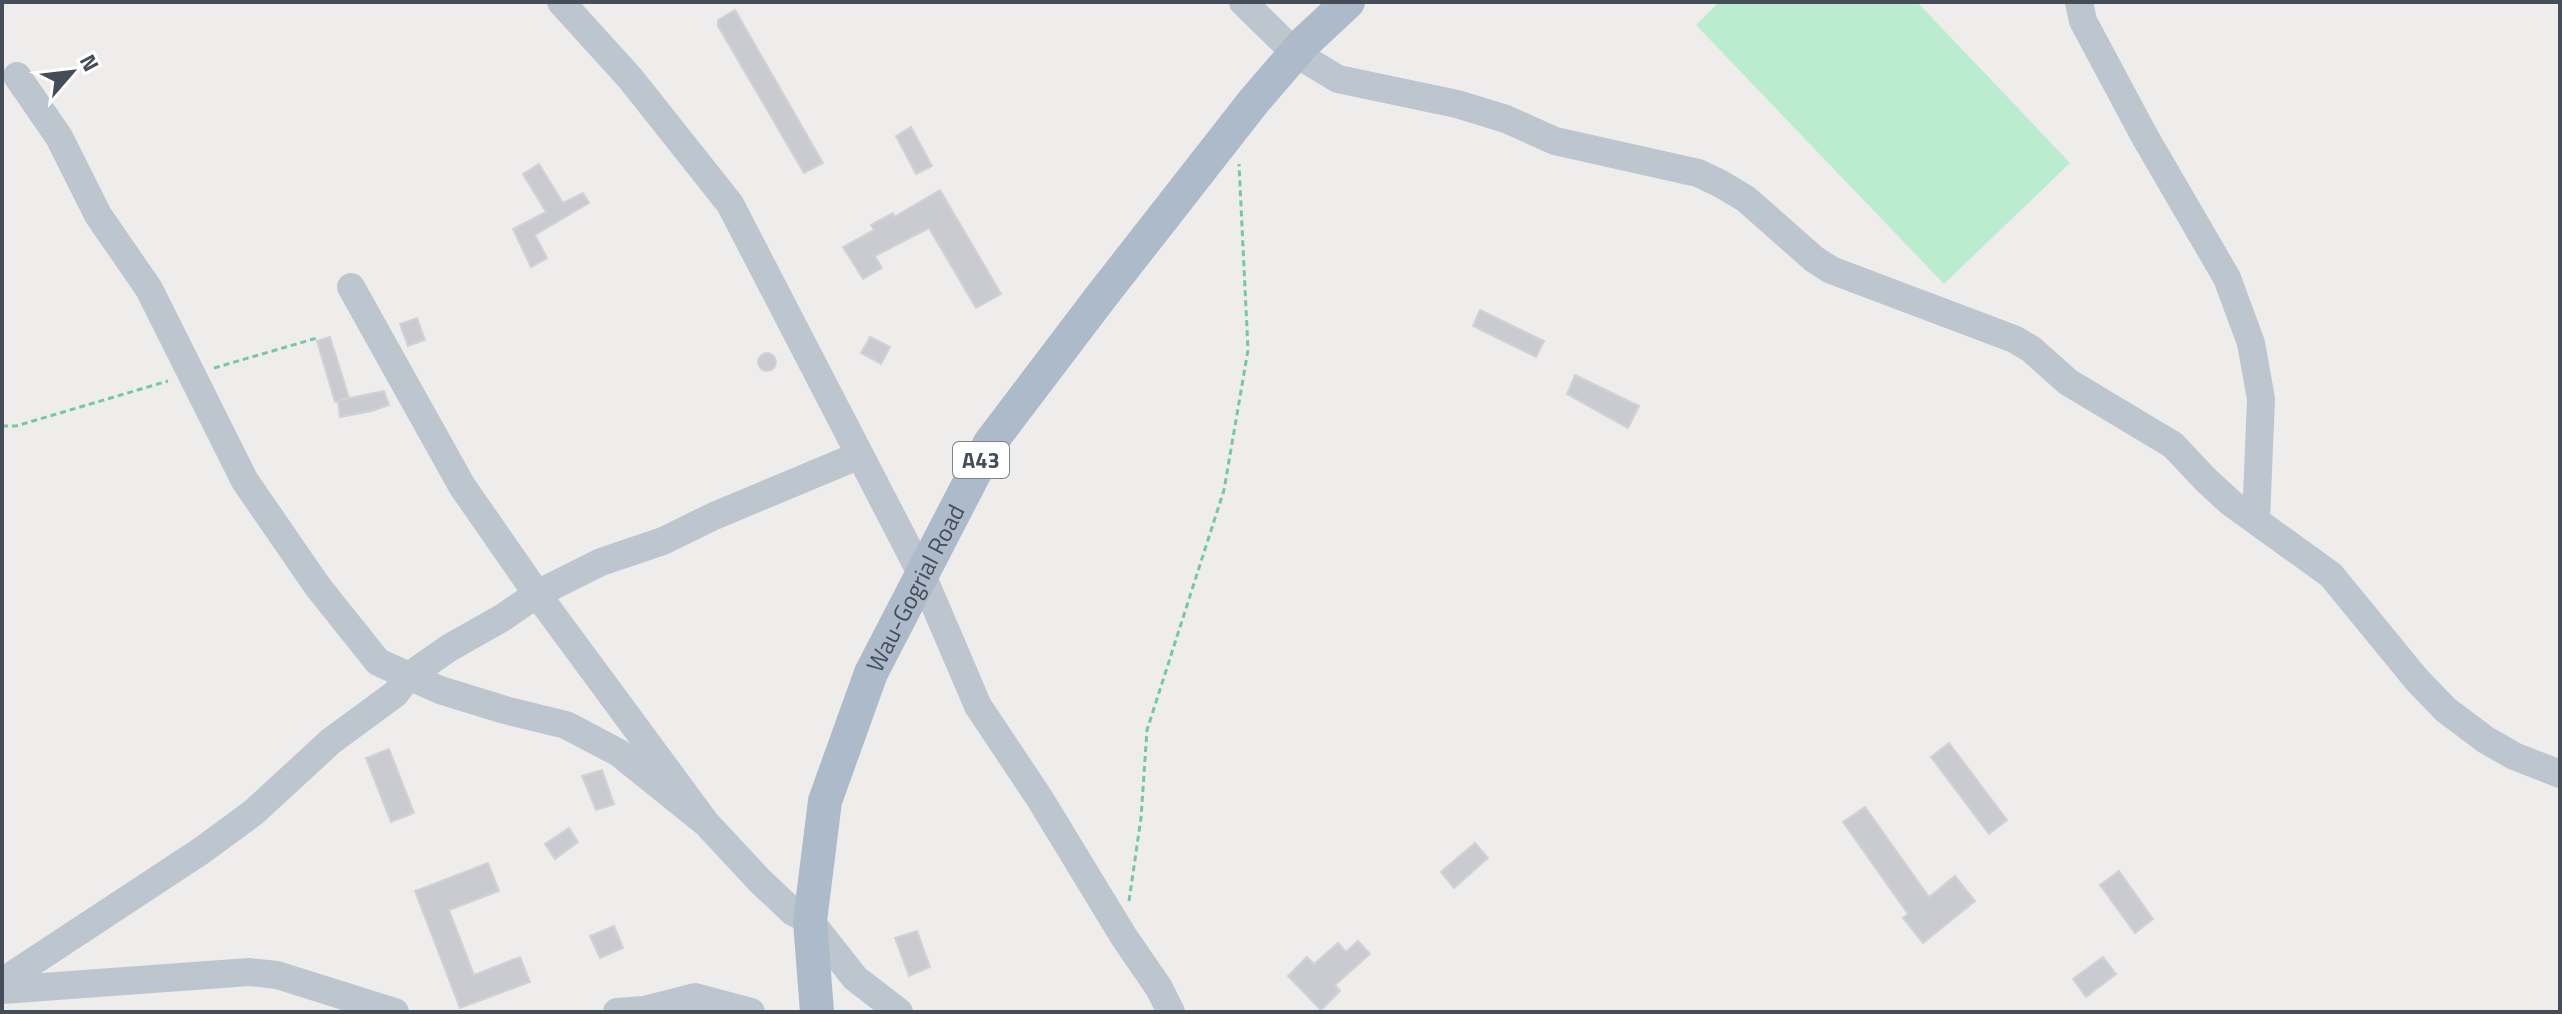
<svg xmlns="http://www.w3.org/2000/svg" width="2562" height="1014" font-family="'Titillium Web',sans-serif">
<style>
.green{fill:#bbecd0}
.building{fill:#c9cbd1;stroke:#d0d2d8;stroke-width:2}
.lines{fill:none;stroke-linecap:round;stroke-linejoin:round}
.path{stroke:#75c8a3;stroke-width:3;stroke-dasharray:6 4;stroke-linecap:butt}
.minor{stroke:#bdc6ce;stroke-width:28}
.major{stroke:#acbaca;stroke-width:34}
.labels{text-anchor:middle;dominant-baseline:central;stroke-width:6;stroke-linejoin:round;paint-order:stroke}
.shield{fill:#fff;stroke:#7d838a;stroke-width:2}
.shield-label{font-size:22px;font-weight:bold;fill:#454e58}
.street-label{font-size:24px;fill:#454e58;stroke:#fff}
</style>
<rect width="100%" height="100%" fill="#efecec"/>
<path class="green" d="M1719,2H1917L2070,163L1944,284L1696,25Z"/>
<path class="building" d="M735,10L823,163L804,173L718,26V20Z
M911,127L932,166L916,174L896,136Z
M539,164L563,203L583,193L589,203L535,235L547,258L531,267L513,229L546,212L523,174Z
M940,190L1001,294L976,308L929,228L875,256L882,268L863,279L843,247L874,230L871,225L893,213L894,217Z
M1480,310L1544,341L1536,357L1473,326Z
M417,318L425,340L408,346L400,324Z
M330,337L349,398L340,400L384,391L389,405L372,411L340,417L338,401L335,402L317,341Z
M870,337L890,347L881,364L861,353Z
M758 362a9 9 0 1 1 18 0a9 9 0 1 1-18 0Z
M1575,375L1639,406L1628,428L1567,394Z
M1949,743L2007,820L1989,834L1931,757Z
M389,749L414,813L391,822L366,758Z
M602,770L614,804L596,810L582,776Z
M1865,807L1929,897L1955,876L1975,901L1923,943L1903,918L1908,914L1843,822Z
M569,828L578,842L555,859L545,844Z
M1475,843L1488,858L1454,888L1441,872Z
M488,863L499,891L449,910L474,975L520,957L530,982L460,1008L415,891Z
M2119,871L2153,919L2135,933L2100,885Z
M614,926L623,948L600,958L590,936Z
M917,931L930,967L909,976L895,938Z
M1358,941L1370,954L1335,985L1340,991L1321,1010L1288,976L1307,957L1314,964L1338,943L1346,952Z
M2103,957L2116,974L2086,997L2073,979Z"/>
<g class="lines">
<path class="path" d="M214,368L317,338
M2,426H16L168,381
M1129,901L1141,818L1147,730L1224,490L1248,350L1239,164"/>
<path class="minor" d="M561,2L630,78L730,204L922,575L978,706L1040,799L1124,937L1159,988L1171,1012
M1243,2L1295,53L1338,79L1457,104L1506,119L1555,141L1698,173L1721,184L1746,199L1814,259L1831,270L2014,339L2031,349L2068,382L2173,445L2206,480L2231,503L2331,575L2417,680L2446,710L2486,740L2514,756L2560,774
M2079,2L2083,21L2145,137L2227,278L2251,343L2261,399L2256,520
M17,76L59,137L98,215L149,289L245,481L318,587L378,662L440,690L505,710L566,725L619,753L706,823
M351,287L462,486L537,594L706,823L760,881L793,912L810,921L855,978L899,1012
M2,982L201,851L254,812L331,741L395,694L409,676L449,648L502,618L537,594L601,562L663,541L714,516L860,455
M2,990L249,972L277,975L395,1012
M617,1012L644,1010L695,997L751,1012"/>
<path class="major" id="s1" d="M817,1012L810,921L825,801L871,673L990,443L1100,298L1254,101L1304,43L1348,2"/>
</g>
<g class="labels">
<rect class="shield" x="953" y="442" width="56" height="36" rx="6"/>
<g class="shield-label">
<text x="981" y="460">A43</text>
</g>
<g class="street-label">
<text stroke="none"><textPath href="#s1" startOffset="444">Wau-Gogrial Road</textPath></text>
</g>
</g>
<rect width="2562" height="1014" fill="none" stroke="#454e58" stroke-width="8"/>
<g transform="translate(72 72) rotate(62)" stroke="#ffffff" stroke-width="6" paint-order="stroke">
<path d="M0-6L14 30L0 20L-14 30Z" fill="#454e58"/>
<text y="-12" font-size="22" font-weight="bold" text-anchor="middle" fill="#454e58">N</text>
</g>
</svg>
